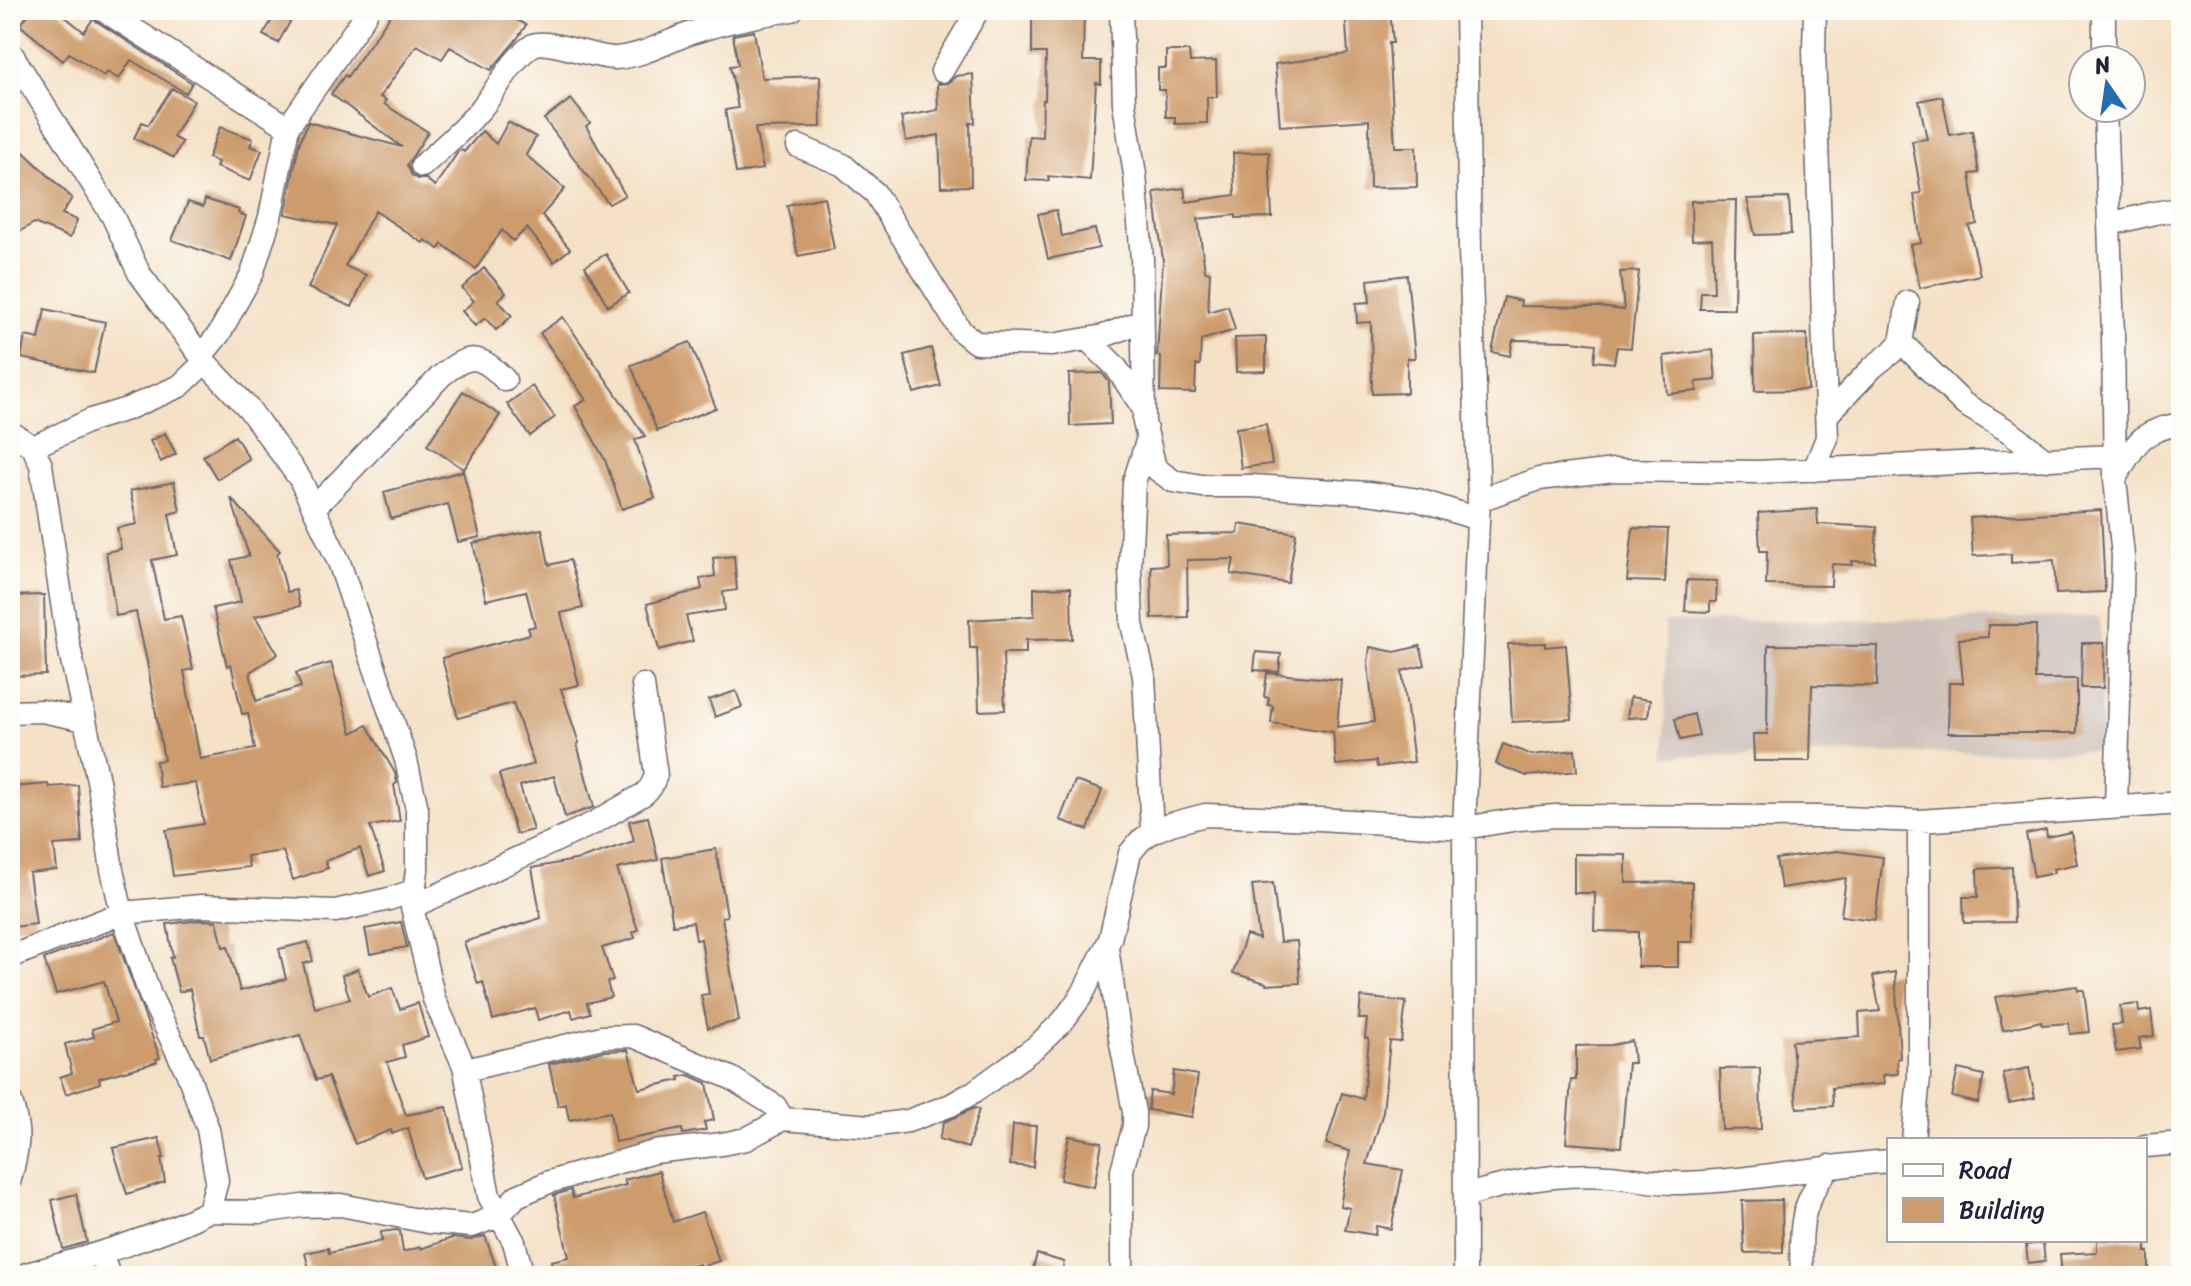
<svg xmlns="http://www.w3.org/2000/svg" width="2191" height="1286" font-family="Sriracha,sans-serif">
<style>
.industrial{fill:#cec1ba}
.building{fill:#cd9c6d}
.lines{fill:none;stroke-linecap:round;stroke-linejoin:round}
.minor-casing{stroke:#6c656c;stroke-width:25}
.minor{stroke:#fff;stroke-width:22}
</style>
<rect width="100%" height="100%" fill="#fdfcf7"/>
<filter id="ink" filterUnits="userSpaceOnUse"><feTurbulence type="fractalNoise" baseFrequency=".0125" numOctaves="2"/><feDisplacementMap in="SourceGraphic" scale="16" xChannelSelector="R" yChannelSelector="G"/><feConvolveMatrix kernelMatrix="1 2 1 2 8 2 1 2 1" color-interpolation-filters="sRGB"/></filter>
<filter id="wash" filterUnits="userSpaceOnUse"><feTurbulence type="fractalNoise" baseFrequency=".006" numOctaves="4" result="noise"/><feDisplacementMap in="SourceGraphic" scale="32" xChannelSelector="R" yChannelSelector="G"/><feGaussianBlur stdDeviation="1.8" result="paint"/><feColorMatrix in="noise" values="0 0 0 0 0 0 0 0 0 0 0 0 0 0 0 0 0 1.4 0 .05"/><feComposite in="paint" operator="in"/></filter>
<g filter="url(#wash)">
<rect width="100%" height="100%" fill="#f4e1c6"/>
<path class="industrial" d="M2100,617L2101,751L1666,756L1665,622Z"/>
<g id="blocks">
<path class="building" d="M32,10H57L84,32L93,19L192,83L186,93L131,60L119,79L107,72L104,76L69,53L63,61L20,25Z
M278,10H297L278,43L263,35Z
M394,10H499L526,25L517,39L491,70L450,47L442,59L417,45L380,97L386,100L384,104L428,132L407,165L412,176L418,179H426L435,186L458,152L461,150L464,152L482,131L496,144L508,122L536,137L526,155L565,189L542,215L570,249L554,262L527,228L513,241L502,230L476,269L442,244L439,249L425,240L423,243L375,211L345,266L366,275L352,307L308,288L337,225L285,214L299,144L308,122L402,147L331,94L345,75L347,77Z
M1032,10H1084L1083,61H1101V84L1096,83L1090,180L1048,176L1049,181L1026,180L1029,136L1042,137L1043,100H1045L1046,53H1032Z
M1345,10H1390L1393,43H1389L1395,147H1416L1417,187L1370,188L1369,120L1280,126L1275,64L1348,54Z
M754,31L762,78L820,76L821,127L755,128L763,169L736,173L725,110L738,108L730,66L738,65L733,35Z
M1166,51H1189L1190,62L1216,61L1217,97H1207V123L1175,124V117H1166L1165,90H1158V68H1166Z
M973,74L975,123H970L971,186L941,187L939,135L906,141L901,117L938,110L937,84L948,83L956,76Z
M172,88L194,101L173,137L182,142L174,158L134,138L142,122L148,125Z
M1942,96L1950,135L1972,131L1979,173L1970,174L1977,224L1969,226L1980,275L1920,288L1910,245L1921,243L1914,194L1921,193L1912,141L1927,139L1919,101Z
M571,99L590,123L586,126L625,195L609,204L544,119Z
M220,127L253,139L250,146L262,150L250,181L216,167L218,162L208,158Z
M10,139L72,198L62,214L77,220L70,238L34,223L10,237Z
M1269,152L1272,217L1236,218V215L1198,219L1205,271L1210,272L1208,312L1228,306L1235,330L1201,340L1200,365H1196L1195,393L1160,392L1161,356H1157L1163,260L1154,192L1184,188L1186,202L1235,195L1233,153Z
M824,197L834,249L798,256L787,205Z
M1789,198L1791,234L1755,235L1747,199Z
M205,199L239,210L238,213L246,216L231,261L172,240L188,202L203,207Z
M1736,200L1734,309H1700L1701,292H1714L1712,239L1692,240L1691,201Z
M1056,210L1062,236L1095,229L1099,248L1048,259L1038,214Z
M606,254L629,293L608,306L585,266Z
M484,268L506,293L498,300L512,316L496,330L485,318L475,326L462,311L474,301L462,288Z
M1639,271L1631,348L1617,347L1614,363L1594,361L1596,344L1572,341L1513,340L1510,356L1492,352L1504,297L1521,301L1520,306L1599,307L1624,310L1620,272Z
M1407,275L1415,358H1407V393L1372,394L1371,322L1357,323L1356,303L1370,302L1368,280Z
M45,309L105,322L94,373L21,358L25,336L39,339Z
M563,317L645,436L635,440L655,498L622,509L605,460L575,406L586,400L540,333Z
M1807,334L1808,390L1755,391L1754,335Z
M1266,337V371L1236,372L1235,338Z
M690,342L716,408L657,431L631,365Z
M931,348L941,386L914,393L904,355Z
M1713,350L1716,380L1696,382L1697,391L1667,394L1664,356Z
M1102,373L1109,382L1111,424L1070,426L1069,374Z
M532,386L555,417L530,436L507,404Z
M463,391L500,415L464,469L427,445Z
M1266,424L1272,464L1241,468L1236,428Z
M165,433L176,454L161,462L150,441Z
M235,436L249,459L217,479L203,456Z
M463,471L480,537L458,542L448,504L391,519L384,492Z
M174,482L180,511L169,514L177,555L152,560L164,619L181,616L193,669L184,671L200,759L255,749L248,713L242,714L231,664L227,666L213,608L241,602L231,560L249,556L231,498L280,551L277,554L287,592L296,590L300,606L255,616L278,654L250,672L256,701L301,687L296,673L331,663L352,733L367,725L395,773L397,783L394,785L400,821L370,826L385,871L369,876L360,848L325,861L328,868L293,880L283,851L247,856L249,867L173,876L166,830L204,824L196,783L159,787L156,761L164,760L147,662L136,612L116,616L106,552L121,549L117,528L137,524L130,491Z
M1817,509L1818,524L1877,527L1875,562L1852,561V565L1832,564L1831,586L1766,585L1767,551H1760L1758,513Z
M2101,510L2105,592L2056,594L2054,560L2011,563V554L1973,556L1970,518Z
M1239,524L1296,533L1288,583L1231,574L1234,559L1187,560L1188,617L1152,618L1151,566L1167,565L1166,535L1238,533Z
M1633,528L1668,529L1665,582L1627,581Z
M542,529L549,565L570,560L583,608L561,613L579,685L561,689L579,743L577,744L594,807L565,817L554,776L520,786L533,830L516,834L499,774L534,764L513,703L458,718L442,658L530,634L528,628L535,626L526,591L486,600L473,543Z
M734,556L737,590L723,592L725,610L686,616L693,641L659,650L647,604L702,589L700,579L715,576L713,558Z
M1687,580L1717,581L1716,602H1710V612L1685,611Z
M1071,587L1072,639L1026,640V653H1003L1005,710L979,711L977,648H970L969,620L1034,616V588Z
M44,595L46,675L10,676V596Z
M1988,625H2036L2035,679H2077V733H1948L1949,683H1963L1959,639L1988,637Z
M1545,643V647L1566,645L1572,719L1512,722L1508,644Z
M2082,643H2104L2103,688H2081Z
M1768,645L1878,646L1877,686L1812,685L1810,761H1754L1753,734H1767Z
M1420,646L1425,665L1402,671L1414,762L1377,767L1376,761L1336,765L1333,732L1271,723L1273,706L1268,705L1269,698L1264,697L1267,673L1341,680L1337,727L1374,722L1368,663L1370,647L1395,652Z
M1256,652L1281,654L1279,672L1254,670Z
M736,691L742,707L715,717L709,700Z
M1630,697L1650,700L1648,717L1627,718Z
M1694,714L1699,736L1680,740L1675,719Z
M1503,744L1532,755L1575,750L1577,771L1527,776L1496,764Z
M1075,781L1102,790L1088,830L1060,820Z
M48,784L49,787L78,785L82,843L54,845L57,870L29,873L36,924L13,927L10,855L18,854L12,787Z
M648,817L658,860L617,869L638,930L633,932L635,938L602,948L613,980L607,982L611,997L587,1003L590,1013L573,1018L571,1010L538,1020L535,1008L493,1020L483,982L478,984L464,942L541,918L532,868L580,859L634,841L629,821Z
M2046,830L2047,837L2071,832L2077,864L2053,869L2054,873L2034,877L2026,834Z
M716,849L727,916L722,917L739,1021L708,1028L701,995L709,994L701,939L696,940L693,922L673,925L662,858Z
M1837,851L1883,857L1875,920L1841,916L1846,878L1781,888L1776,859Z
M1574,854L1626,855V883L1692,882V942H1678V967H1638V932L1594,931L1595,893H1574Z
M2012,867L2014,922L1964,923L1963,897H1978L1977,869Z
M1273,883L1280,942L1297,941L1300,983L1266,985V983L1233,973L1246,935L1259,939L1252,885Z
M201,920L217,921L223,947L228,946L240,991L286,979L279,949L308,942L313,961L303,964L315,1008L350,999L342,975L358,969L368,997L392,988L400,1009L418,1003L428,1037L402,1045L405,1057L387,1062L406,1115L447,1107L462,1167L422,1178L408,1128L392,1134L391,1130L355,1144L328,1077L316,1080L300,1035L210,1059L204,1036H200L190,989L179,992L170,958L173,957L167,924Z
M401,922L407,947L370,954L365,929Z
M114,932L160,1058L156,1059L157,1062L99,1078L100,1083L66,1094L60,1077L72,1073L65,1044L94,1037L92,1029L116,1022L104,981L56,994L44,959Z
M1895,972L1900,1058L1897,1059L1898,1074L1883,1075L1884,1084L1832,1088L1833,1106L1797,1108L1792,1041L1860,1037L1859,1013L1880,1011L1873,976Z
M2077,986L2078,990H2084L2089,1032L2070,1034L2069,1023L2042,1025L2041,1021L2003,1030L1995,997Z
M1361,997L1406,1002L1401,1042L1390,1041L1383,1112L1367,1164L1403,1170L1391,1229L1376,1226L1375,1235L1345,1230L1350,1208L1340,1206L1350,1151L1326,1144L1342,1093L1363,1099L1369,1039L1365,1038L1367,1019H1359Z
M2138,1004L2139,1012L2151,1010L2154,1036L2139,1038L2141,1049L2116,1052L2112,1025L2122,1024L2120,1006Z
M1632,1041L1634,1063H1628L1621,1147L1566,1143L1571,1080H1576V1046L1612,1045Z
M628,1050L639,1089L680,1080L679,1077L689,1075L707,1083L714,1120L704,1122L706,1130L683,1134L682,1129L615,1142L610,1112L569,1120L566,1104L558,1106L549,1064L604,1051Z
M1760,1068L1761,1129L1722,1130L1720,1069Z
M2029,1068L2035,1098L2009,1103L2003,1073Z
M1958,1069L1984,1075L1978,1103L1952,1097Z
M1174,1071L1198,1075L1192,1117L1148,1110L1150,1091L1171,1094Z
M974,1108L979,1109L968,1148L939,1139L944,1122Z
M1013,1125L1036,1126L1033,1167L1010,1165Z
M1069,1136L1102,1142L1094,1187L1060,1180Z
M159,1138L164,1158H161L165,1182L127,1194L113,1148Z
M659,1171L673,1222L702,1212L719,1261L700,1267L699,1264L664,1276H554L551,1261L569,1257L554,1195L571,1190L573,1198L626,1185L624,1180Z
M76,1194L87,1242L63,1249L52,1200Z
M1782,1200L1783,1252L1744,1253L1742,1201Z
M396,1230L400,1231L403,1252L420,1247V1249L452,1238L471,1240L485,1236L497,1270L480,1276H406L405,1271L383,1276H311L305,1253L328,1248L329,1253L382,1241L381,1232Z
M2097,1240H2146V1252H2149V1276H2062L2060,1254L2097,1252Z
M2043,1243L2045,1261L2028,1263L2026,1245Z
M1037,1254L1064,1262L1061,1276H1031Z"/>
</g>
</g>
<g filter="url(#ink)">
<use href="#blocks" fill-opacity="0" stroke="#6c656c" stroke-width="2"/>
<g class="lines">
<g class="minor-casing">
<path id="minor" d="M103,10L288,127
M1121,10L1124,103L1135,175L1142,259L1144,422L1155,468L1173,481L1202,486H1251L1368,493L1418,500L1478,519
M10,51L113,217L139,273L205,362L249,409L300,479L339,562L406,760L417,809V870L412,907L434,999L464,1066L489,1196L514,1242L523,1276
M2104,60V10
M942,71L978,10
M2105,108L2113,335L2115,479L2123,556L2116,807
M798,146L843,165L875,193L961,331L976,343L1052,345L1104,336L1142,321
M422,166C442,148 462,131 479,111C497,91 511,59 533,45C546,38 596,59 616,58C643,56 666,42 691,33C723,22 758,15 792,10
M2110,224L2154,213L2181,209
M1087,339L1115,366L1143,408
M1901,342L1964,404L2010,432L2046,460
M201,356L219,334L252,274L270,217L288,127L366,14
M1827,415L1873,367L1891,353L1901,342L1908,302
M10,432L33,447L41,465L68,642L99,785L112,870L122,913L150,995L187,1072L208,1129L217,1181L209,1211C149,1241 84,1258 20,1276
M1147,441L1134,482L1130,568L1132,624L1144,676L1152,832
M33,447L91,420L127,409L180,386L205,362
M1814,470L1827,438L1814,51L1815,10
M2115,478C2137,443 2138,431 2181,424
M1479,500L1539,479L1614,470L1758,472L2115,456
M314,508L440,377C468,353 480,353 505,380
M10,712L42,711L85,720
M412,907L594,823L644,794L651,787L656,775L643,685
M1107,947L1120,1038L1134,1112V1126L1122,1170V1276
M10,957L122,913L201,906L335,911L389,899L416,890
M466,1070L602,1037L633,1036L731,1078L775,1106L783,1119
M10,1099C21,1132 19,1145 10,1179
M1913,1140L1919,1077V821
M2145,1146L2181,1143
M1465,1196C1511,1181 1561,1173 1610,1176C1634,1178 1658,1184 1682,1183C1752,1181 1820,1166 1889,1161
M209,1211L261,1212L302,1206L341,1205L428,1222L472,1226L498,1216L517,1196L549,1182L654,1152L722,1144L746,1139L783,1119L871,1126L908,1121L951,1105L974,1092L1037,1046L1063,1021L1082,995L1110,939L1130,853L1140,841L1152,832L1171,824L1205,815L1319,819L1464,828L1519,819L1556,816L1819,817L1919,821L2181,803
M101,1253L109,1276
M1465,1276L1464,828L1479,500L1470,250L1466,10
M1802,1276C1800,1229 1799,1205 1830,1166"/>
</g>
<use href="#minor" class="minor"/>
</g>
</g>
<rect width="2191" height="1286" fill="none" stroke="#fdfcf7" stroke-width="40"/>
<rect x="1887" y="1138" width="260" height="104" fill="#fdfcf7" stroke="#a5a5ac" stroke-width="2"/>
<rect x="1903" y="1164" width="40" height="12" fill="#ffffff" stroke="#a5a5ac" stroke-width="2"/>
<text x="1959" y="1178" font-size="24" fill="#22223b">Road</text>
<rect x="1903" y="1198" width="40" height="24" fill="#cd9c6d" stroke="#a5a5ac" stroke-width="2"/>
<text x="1959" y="1218" font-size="24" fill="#22223b">Building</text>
<g transform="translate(2107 84) rotate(347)"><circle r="38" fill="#fdfcf7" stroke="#a5a5ac" stroke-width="2"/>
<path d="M0-6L14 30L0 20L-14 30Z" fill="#1f6fb2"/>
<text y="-12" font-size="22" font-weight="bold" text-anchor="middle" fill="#22223b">N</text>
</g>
</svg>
